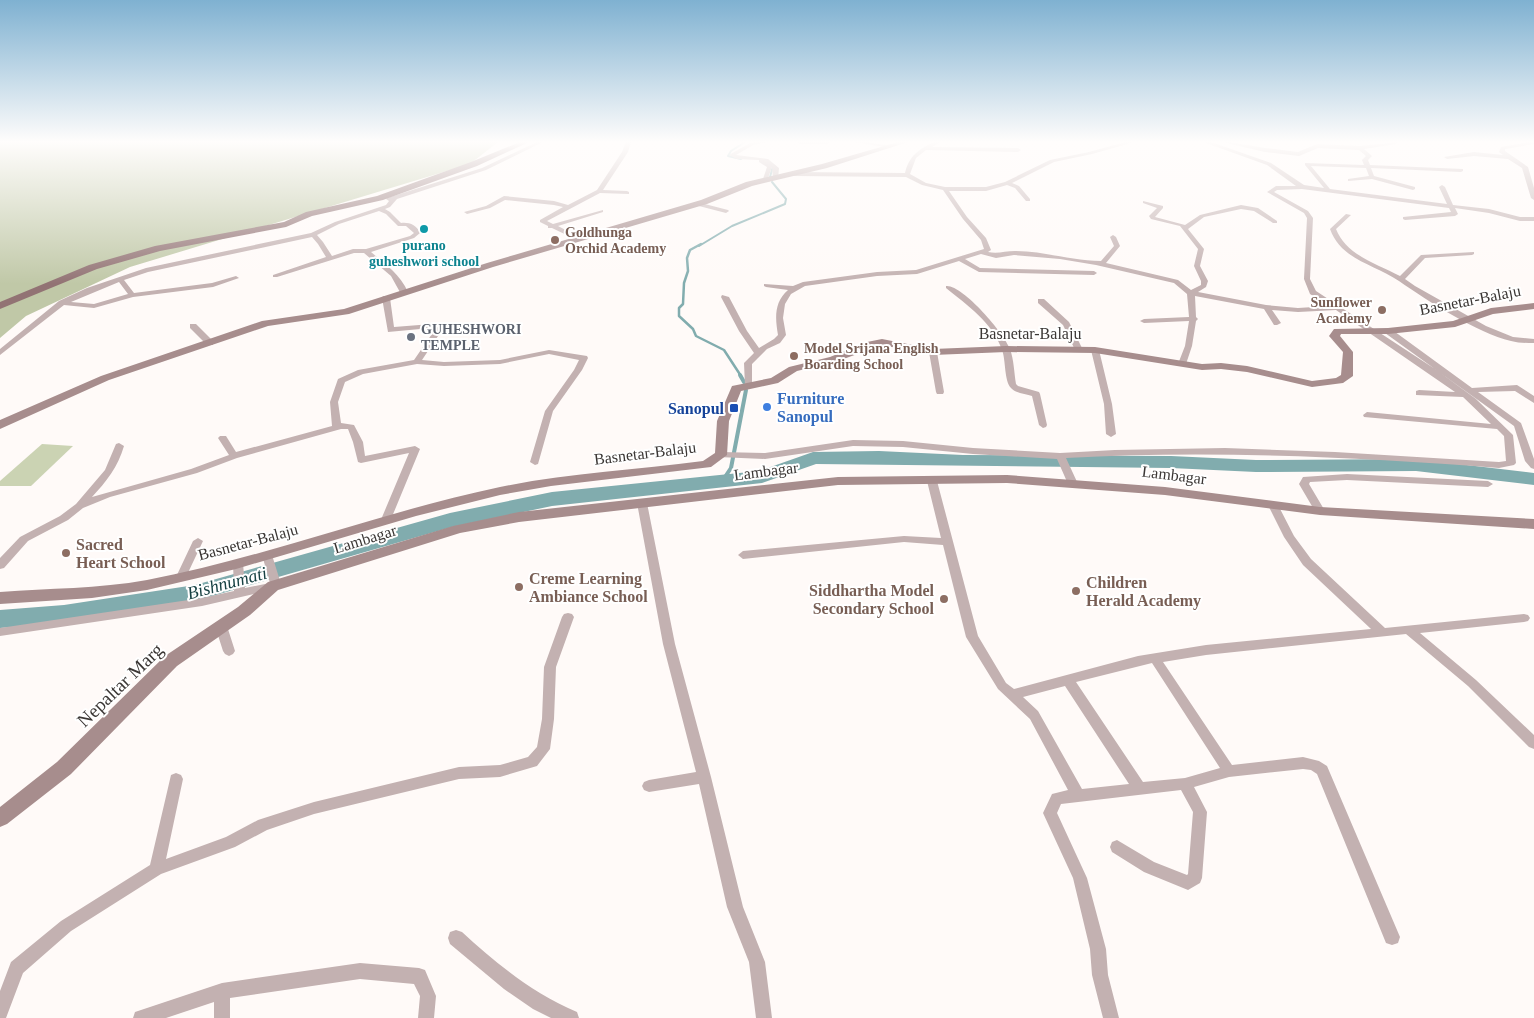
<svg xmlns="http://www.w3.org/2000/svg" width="1534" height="1018" font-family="'Times New Roman',serif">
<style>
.green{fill:#cbd3b3}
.forest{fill:#c0c8a7}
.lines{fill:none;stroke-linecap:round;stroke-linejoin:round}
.stream-far2{stroke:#81acae;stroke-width:2}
.stream-far1{stroke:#81acae;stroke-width:2.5}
.stream{stroke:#81acae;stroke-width:4}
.river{fill:#81acae;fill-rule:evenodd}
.street{fill:#c3b1b1;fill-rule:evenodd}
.secondary{fill:#a78d8d;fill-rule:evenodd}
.primary{fill:#927374;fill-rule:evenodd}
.culture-dot{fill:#0f9aa8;stroke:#fff;stroke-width:2}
.education-dot{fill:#8d6e63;stroke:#fff;stroke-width:2}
.worship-dot{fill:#6b7280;stroke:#fff;stroke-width:2}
.shop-dot{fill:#3f7fe0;stroke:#fff;stroke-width:2}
.transit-dot{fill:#1a4fb4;stroke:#fff;stroke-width:2}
.labels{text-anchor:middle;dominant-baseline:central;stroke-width:4;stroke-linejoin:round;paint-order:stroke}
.far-education-label{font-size:14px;font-weight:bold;fill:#785e54;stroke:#fff;text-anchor:start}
.far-culture-label{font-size:14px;font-weight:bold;fill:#0d838f;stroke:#fff}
.far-worship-label{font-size:14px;font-weight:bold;fill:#5b616d;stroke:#fff;text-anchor:start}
.street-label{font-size:16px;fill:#3b3735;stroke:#fff}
.shop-label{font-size:16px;font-weight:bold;fill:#366cbe;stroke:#fff;text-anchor:start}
.transit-label{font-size:16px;font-weight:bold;fill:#164399;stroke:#fff;text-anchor:end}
.education-label{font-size:16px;font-weight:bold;fill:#785e54;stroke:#fff;text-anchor:start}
.water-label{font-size:18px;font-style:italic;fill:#174143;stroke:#fff}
.near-street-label{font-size:19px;fill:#3b3735;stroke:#fff}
</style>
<rect width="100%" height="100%" fill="#fffaf8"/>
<path class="green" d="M42,444L73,446L31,486H0V481Z"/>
<path class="forest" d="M0,142H498L470,164L130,267L26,316L0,338Z"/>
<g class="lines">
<path class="stream-far2" d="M741,159L728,156L731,151L745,142
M770,177L773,166L771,164
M699,246L732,226L785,204L786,199L772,182"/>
<path class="stream-far1" d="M701,244L690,250L687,258L688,271L684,283L683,304L679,308V316L693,329L696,336L724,350L741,376"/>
<path class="stream" d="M740,375L744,382
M721,483L731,468L746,390"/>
<path class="river" d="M879,451L963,455L1171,456L1256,460L1416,459L1534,473V485L1416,471L1256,472L1171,468L816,464L762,483L552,506L452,527L195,601L64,623L0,628V610L64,605L195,585L450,513L552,492L759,471L813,452Z"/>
<path class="street" d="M537,142H543L486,170L397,199L390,207L385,209L390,212L401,223C409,222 417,225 420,233L414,238L371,252C385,264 400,274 408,292L407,294H401L391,276L364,253H354L277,277H273V275L326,257L318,244L312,237L148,272L124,280L134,293L212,283L236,276L239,278L213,287L133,297L94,308L64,305L0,355V349L59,301L87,288L146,268L311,233L335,222L386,205L389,201L386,199L387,198L482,168ZM379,211L386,214L398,226H406L414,233L410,236L366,249H353L332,256L323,242L317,235L339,224ZM119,282L128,294L94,304L71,302Z
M626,142H631L628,152L603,190L627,191L629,192V194L600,193L547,221L553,224L603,210V212L558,226L581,238V240H577L552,228H548V226L540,222V220L563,207L554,205L505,200L490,208L467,214L464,212L486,206L504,196L554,201L568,205L597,190L622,152Z
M759,142H769L753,145L736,155L768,159L779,168L778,179L773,178L772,167L767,181L762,182L767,167L759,162V160L737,159L729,155L750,143Z
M796,142H830L827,144H799Z
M854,142H866L893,146L890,148Z
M934,142H940L932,147L1018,148L1021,150L1018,152L926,150L916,158L910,174L926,183L945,187H986L1005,182L1050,160L1089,152L1125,142H1131V143L1092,154L1054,162L1012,183L1019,186L1030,199V201H1026L1015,188L1007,185L986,191H949L967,217L986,238L991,250L988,252C998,254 1005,251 1015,251C1044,251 1072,261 1101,261L1114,246L1110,237L1113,235L1116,237L1120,246L1106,263L1178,280L1191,290L1201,285V281L1194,266L1198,249L1180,226L1151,219L1149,216L1157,208L1143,203V201L1163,206V208L1155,217L1185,225L1200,215L1241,205L1258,208L1277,221V223H1273L1254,211L1241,209L1204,217L1188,229L1204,249L1200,266L1208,281L1206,287L1198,292L1266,305L1298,308L1329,306L1310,294L1304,279L1307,218L1304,213L1267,192L1276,186H1296L1267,165L1206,143V142H1211L1271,163L1304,185L1324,188L1305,165V163L1364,165L1362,160L1366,156L1359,150L1318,148L1299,156L1265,152L1222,142H1230L1265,148L1298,152L1317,144L1360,146L1398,142L1396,144L1364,149L1372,156L1368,160L1370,165L1463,169V171L1461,172L1371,168L1374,176L1415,187V189L1413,190L1372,179L1348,181V179L1369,176L1366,168L1311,166L1330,189L1447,204L1439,187L1442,185L1445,187L1453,205L1489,209L1520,217H1534V221H1520L1489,213L1455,208L1458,214L1455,216L1405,220L1403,219V217L1451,212L1449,208L1302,189L1277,190L1274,192L1308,211L1313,218L1310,279L1316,291L1435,369L1476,399L1513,435L1516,463L1514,465L1499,468C1354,457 1211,450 1066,458L1078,484L1073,487L1068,484L1057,459L973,454L903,447L853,446L765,459L718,457L716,455L721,452L765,453L853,440L903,441L973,448L1060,453L1115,450L1225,448L1335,452L1499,462L1506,461L1504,436L1497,429L1364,417L1363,415L1367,412L1491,424L1463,397L1416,395V391L1419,390L1455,392L1336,310L1298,312L1272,310L1281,323L1277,325H1274L1264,309L1195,296L1196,317L1198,319L1196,321L1192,346L1186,364L1182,366L1178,364L1185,346L1189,321L1144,323L1140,321L1144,319L1189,317L1187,294L1174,283L1096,265L1060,259L1014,255L996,258L981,254L965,259L980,268L1094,271L1097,273L1094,275L979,272L959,261L917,274L877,276L805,286L791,294L785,304L783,318L786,335L780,343L767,349L752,364V384L748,387L745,386L744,363L754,353L739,331L721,297L722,295L729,297L747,331L759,348L774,339L778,335C775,318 774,302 788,290L766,287L764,286V284L793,286L803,282L877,272L916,270L984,249L981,240L963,219L943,190L922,185L906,177L794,176L791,174L794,172L905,173C909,156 919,149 934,142Z
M1529,142H1534V144L1505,149V151L1528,167L1534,188V200L1531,198L1522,168L1508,159L1474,156L1447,159L1444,157L1474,152L1503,155L1499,152L1501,147Z
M697,202L728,210L729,211L726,213L695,205V203Z
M1346,214L1351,215L1336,229C1346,255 1377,264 1400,276L1421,255L1474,252V254L1472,255L1425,258L1405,279L1415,286L1486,326L1513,337L1534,339V343C1526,343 1518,343 1511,341C1477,333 1428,301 1399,281C1374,264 1341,260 1330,229Z
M946,286C962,284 1004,333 1010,349C1014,360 1014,372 1016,384L1018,386L1039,392L1040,394L1047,425L1046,427L1043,428L1039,425L1032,396C1026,394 1015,393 1011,388C1004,381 1006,360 1002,350C993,323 967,305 946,288Z
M383,296L390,298L394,327L432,324L442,330L422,360L444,362L500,360L549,350L587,356L588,358L582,370L553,411L538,464L535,465L530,462L545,411L574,370L579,360L549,354L500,364L444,366L417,364L363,374L345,382L338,402L341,423L354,425L363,442L365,456L415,446L420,449L389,524H381L380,522L409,453L361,463L358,462L353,442L348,429H341L237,458L197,473L110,497L83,508L68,520L28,541L4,568L0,569V558L20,537L60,516L76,504L105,470L116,444L119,443L124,446C118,467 106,482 92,497L191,469L229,455L218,438L220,436H226L236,452L332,426L330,402L338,379L358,370L414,360L434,331L431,328L388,332L382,298Z
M1038,299H1044L1069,322L1083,350L1082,352H1076L1063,325L1038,303Z
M190,324H196L213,341V345H207L190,328Z
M1385,329H1391L1472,388L1517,385L1534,396V403L1515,391L1478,392L1521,423L1534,459V469L1531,468L1525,461L1514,426L1385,333Z
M1092,348H1095L1099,350L1112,404L1116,434L1111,437L1106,434L1104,404L1091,350Z
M930,350H933L937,352L944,392L943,394H937L936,392L929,352Z
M1347,474L1488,481L1493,484L1488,487L1347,480L1310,482L1309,484L1325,511L1324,513H1316L1299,484L1303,477Z
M932,478L937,481L978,636L1006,683L1014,689L1138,656L1206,645L1371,629L1303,565L1284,537L1268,505L1273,502L1277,503L1294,536L1311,559L1385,628L1524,614L1528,615L1530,618L1528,621L1524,622L1420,633L1476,680L1534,735V749L1529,747L1468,686L1406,634L1206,655L1163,662L1232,765L1303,757L1319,761L1327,766L1400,937L1398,943L1392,945L1386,943L1317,774L1311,770L1303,769L1229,777L1194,787L1207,812L1202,878L1200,883L1188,890L1144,872L1112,852L1110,847L1112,842L1117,840L1154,862L1187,875L1188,874L1193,812L1181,790L1061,804L1057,813L1087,878L1106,949L1108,975L1119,1018H1103L1092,975L1090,949L1073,878L1043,813L1052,794L1068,790L1030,719L998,689L966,637L943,545L904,542L743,559L738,555L743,551L904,536L941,538L927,481ZM1152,663L1220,768L1185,778L1143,782L1076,682ZM1065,686L1129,784L1082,789L1038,711L1023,697Z
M642,500L647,503L675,644L711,777L743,907L765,962L772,1018H756L749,962L727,907L699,784L649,792L644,790L642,786L644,782L649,780L696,772L663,644L637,503Z
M198,538L203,541L186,577L185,580H177L176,577L193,541Z
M267,551L272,555L281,584L276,589L202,606L0,636V628L202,598L234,591L233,563L234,560H242L243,563L245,588L270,583L262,555Z
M568,613L572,614L574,617L556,667L554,719L550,749L537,766L500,777L459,779L314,814L267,830L235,847L161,874L71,931L23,973L6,1018H0V991L11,962L61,921L150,865L171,775L176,773L181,775L183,779L166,859L226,837L258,820L314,802L459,767L500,765L528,757L537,747L542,719L544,667L562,617L564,614Z
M221,622L225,623L227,626L235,651L233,654L229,656L225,654L223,651L215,626L217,623Z
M456,930L462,932C497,964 532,993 577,1012L579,1018H551L533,1009L504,989L450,944L448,938L450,932Z
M360,963L419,968L425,970L436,996L434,1018H418L420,996L414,984L360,979L230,998V1018H214V1002L166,1018H133L135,1012L222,983Z"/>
<path class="secondary" d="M898,142H908L827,168L752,186L707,204L493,267L349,314L268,326L109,380L0,429V420L101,376L262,321L344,309L487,263L701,200L746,182L822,164Z
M1534,303V309L1493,314L1455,327L1388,334H1341L1340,336L1353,352V376L1343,383L1312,387L1247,372L1221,369L1202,370L1095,353L1006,352L933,355L882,345L838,361L797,371L778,383L741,391L729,421L727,455L711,467L551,486L500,495L416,516L236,569L147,590L92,598L0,604V592C49,588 98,589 147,580C267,557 381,512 500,487C567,473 635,470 703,461L715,453L717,421L732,386L771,378L789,367L830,357L867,342L882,339L933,349L1006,346L1095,347L1202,364L1221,363L1247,366L1312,381L1336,378L1341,375L1343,352L1329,336L1334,329L1388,328L1453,321L1491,308Z
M1007,475L1165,487L1320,507L1534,519V529L1320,515L1165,495L1007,483L838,485L519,522L460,533L278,590L250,615L177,666L71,774L7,824L0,827V807L57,762L165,656L238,607L268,582L453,526L519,512L838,477Z"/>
<path class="primary" d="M520,142H529L477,166L383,200L312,216L286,227L160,251L97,269L0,309V302L89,265L155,246L284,222L306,212L377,196L471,162Z"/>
</g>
<linearGradient id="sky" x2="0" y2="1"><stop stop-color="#7fb1d1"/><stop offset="0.5" stop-color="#fffdfc"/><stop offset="1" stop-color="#fffdfc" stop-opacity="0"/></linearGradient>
<rect width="1534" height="284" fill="url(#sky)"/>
<circle class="culture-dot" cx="424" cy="229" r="5"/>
<g class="education-dot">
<circle cx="555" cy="240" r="5"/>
<circle cx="1382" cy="310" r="5"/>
<circle cx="794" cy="356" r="5"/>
<circle cx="66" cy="553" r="5"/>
<circle cx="519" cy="587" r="5"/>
<circle cx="1076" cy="591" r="5"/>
<circle cx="944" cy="599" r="5"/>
</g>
<circle class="worship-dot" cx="411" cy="337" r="5"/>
<circle class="shop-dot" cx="767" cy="407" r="5"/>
<rect class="transit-dot" x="729" y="403" width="10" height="10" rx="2.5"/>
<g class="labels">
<g class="far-education-label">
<text x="565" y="232">Goldhunga<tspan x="565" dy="16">Orchid Academy</tspan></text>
<text x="1372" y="302" text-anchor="end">Sunflower<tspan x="1372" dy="16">Academy</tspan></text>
<text x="804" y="348">Model Srijana English<tspan x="804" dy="16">Boarding School</tspan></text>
</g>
<g class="far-culture-label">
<text x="424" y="245">purano<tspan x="424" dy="16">guheshwori school</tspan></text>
</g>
<g class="far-worship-label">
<text x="421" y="329">GUHESHWORI<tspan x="421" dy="16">TEMPLE</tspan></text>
</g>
<g class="street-label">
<text transform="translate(1470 300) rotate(-11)">Basnetar-Balaju</text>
<text x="1030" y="333">Basnetar-Balaju</text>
<text transform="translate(645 453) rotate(-7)">Basnetar-Balaju</text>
<text transform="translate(766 471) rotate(-7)">Lambagar</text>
<text transform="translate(1174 475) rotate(7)">Lambagar</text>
<text transform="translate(365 539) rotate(-17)">Lambagar</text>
<text transform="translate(248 542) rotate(-15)">Basnetar-Balaju</text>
</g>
<g class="shop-label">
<text x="777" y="398">Furniture<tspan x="777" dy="18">Sanopul</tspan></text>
</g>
<g class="transit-label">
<text x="724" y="408">Sanopul</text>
</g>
<g class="education-label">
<text x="76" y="544">Sacred<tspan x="76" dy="18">Heart School</tspan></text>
<text x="529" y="578">Creme Learning<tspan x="529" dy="18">Ambiance School</tspan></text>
<text x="1086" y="582">Children<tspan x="1086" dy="18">Herald Academy</tspan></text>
<text x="934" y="590" text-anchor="end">Siddhartha Model<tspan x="934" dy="18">Secondary School</tspan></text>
</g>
<g class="water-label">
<text transform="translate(227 583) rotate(-15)">Bishnumati</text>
</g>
<g class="near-street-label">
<text transform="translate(120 685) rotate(-44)">Nepaltar Marg</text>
</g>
</g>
</svg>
